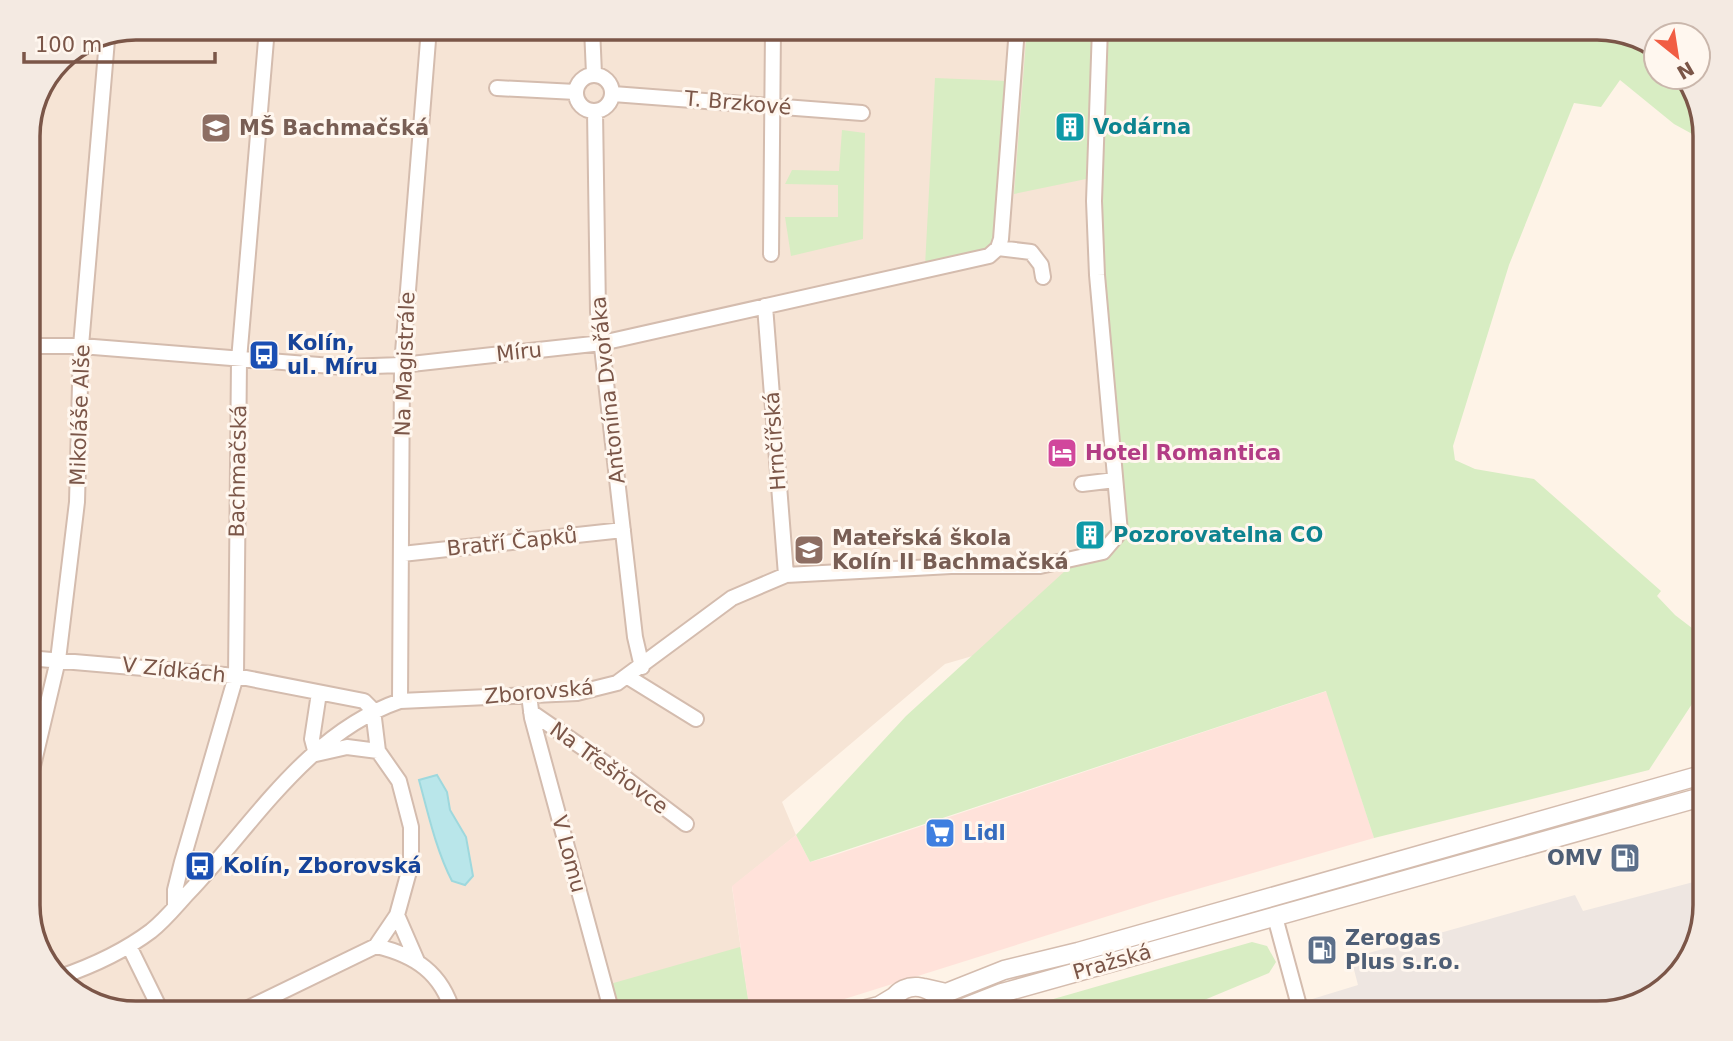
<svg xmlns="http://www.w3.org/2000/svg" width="1733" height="1041" font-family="'DejaVu Sans',sans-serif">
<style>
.residential{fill:#f6e4d5}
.commercial{fill:#ffe2da}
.industrial{fill:#eee6e1}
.green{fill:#d8edc3}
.water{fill:#b9e6ea;stroke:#9ed8dd;stroke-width:2}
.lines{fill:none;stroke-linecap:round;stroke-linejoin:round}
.minor-casing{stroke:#d4bcae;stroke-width:18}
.tertiary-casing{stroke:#d4bcae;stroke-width:21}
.minor{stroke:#fff;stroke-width:14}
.tertiary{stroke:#fff;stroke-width:18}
.labels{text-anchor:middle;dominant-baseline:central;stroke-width:6;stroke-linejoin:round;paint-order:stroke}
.street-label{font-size:21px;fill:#7b5648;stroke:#fff7ef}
.culture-label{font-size:21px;font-weight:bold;fill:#0d838f;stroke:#fff7ef;text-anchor:start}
.education-label{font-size:21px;font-weight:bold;fill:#785e54;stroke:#fff7ef;text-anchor:start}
.transit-label{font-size:21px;font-weight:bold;fill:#164399;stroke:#fff7ef;text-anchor:start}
.hotel-label{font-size:21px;font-weight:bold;fill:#b23c85;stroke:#fff7ef;text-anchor:start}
.shop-label{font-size:21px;font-weight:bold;fill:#366cbe;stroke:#fff7ef;text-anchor:start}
.service-label{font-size:21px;font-weight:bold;fill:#4e5e75;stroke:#fff7ef;text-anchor:end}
.rim{fill:none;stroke:#7b5648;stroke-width:3.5}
</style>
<rect width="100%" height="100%" fill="#fef3e7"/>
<path class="residential" d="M136,28H1106L1134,609L945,664L782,802L796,835L732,887L750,1013H136L82,998L43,959L28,911V130L60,59Z"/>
<path class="commercial" d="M1327,691L1374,838L1156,901L800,1013H750L732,886L796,835L810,862L832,856Z"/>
<path class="industrial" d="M1705,879V905L1690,959L1651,998L1597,1013H1313L1309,1000L1358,985L1351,958L1575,895L1583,911Z"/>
<path class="green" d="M1027,28H1092L1086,179L1014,194Z
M1106,28H1597L1651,43L1656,48V77H1685L1690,82L1705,130V141L1674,124L1620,80L1601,107L1574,103L1509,265L1453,446L1455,460L1475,469L1534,479L1661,591L1657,596L1675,615L1705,638V684L1649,770L1374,838L1326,691L810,862L796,835L906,716L1123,518L1100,274Z
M935,78L1008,81L995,245L986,252L925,266Z
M842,130L865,133L863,239L791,256L785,217H838V185L785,184L792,170L839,171Z
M1252,942L1267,946L1276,962L1269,973L1173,1013H1005Z
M740,947L750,1013H618L610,984Z"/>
<path class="water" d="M437,775L447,792L450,810L466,837L473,876L465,885L452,881C436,850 428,813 419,780Z"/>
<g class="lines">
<g class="minor-casing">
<path id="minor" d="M592,28L594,74
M576 93a18 18 0 1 1 36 0a18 18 0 1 1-36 0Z
M497,88L576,92
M613,94L862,113
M595,111L598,312L635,637L642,667
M998,248L1031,252L1041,265L1043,277
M771,254L773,28
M765,306L786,575
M28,346H81L344,367L402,365L602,343L989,256L998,248L1001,239L1017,28
M1082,484L1115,480
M402,554L623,530
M28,658L236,676L364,701L373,710L378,751L399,781L411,827V864L397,915L376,946L238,1013
M628,677L696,719
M319,693L312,739L316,754L347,747L378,751
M529,695L532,718L612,1013
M400,701L402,365L429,28
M531,712L608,765L686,824
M28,787L58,660L77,502L81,346L107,40
M175,907V890L182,862L236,676L239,360L266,40L264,28
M397,915L417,961
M1275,917L1301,1013
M129,946L162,1013
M376,946C415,955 442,973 453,1013
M60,977C92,966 123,952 151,931C165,920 176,906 188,893C253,825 307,733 400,701L577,693L617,683L732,598L786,575L951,566H1040L1103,552L1120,532L1097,275L1094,201L1100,28"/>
</g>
<g class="tertiary-casing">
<path id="tertiary" d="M924,988L946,993L1004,970L1078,952L1705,774
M850,1013L879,1006L894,997
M888,1013C891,990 913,980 932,992
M951,1013L1002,993L1705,796"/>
</g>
<use href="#minor" class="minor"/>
<use href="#tertiary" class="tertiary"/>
</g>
<defs>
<g id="building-square" transform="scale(1.575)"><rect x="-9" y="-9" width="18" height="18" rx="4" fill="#0f9aa8" stroke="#fff7ef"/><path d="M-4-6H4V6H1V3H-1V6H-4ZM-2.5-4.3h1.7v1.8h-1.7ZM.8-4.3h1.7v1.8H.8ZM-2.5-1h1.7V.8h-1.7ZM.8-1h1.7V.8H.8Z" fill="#fff"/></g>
<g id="school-square" transform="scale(1.575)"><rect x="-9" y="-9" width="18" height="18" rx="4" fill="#8d6e63" stroke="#fff7ef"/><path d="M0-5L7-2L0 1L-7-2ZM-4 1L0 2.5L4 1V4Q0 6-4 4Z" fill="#fff"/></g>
<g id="bus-square" transform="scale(1.575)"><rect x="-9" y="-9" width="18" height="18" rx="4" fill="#1a4fb4" stroke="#fff7ef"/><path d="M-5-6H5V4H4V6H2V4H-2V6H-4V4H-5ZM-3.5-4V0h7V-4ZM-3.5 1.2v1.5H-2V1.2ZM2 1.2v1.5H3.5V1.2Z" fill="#fff"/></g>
<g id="hotel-square" transform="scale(1.575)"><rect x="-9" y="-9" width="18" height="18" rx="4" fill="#d1479c" stroke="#fff7ef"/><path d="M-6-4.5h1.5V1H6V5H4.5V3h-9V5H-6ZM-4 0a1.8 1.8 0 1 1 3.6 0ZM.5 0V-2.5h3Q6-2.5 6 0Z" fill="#fff"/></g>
<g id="supermarket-square" transform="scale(1.575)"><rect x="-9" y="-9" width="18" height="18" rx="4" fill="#3f7fe0" stroke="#fff7ef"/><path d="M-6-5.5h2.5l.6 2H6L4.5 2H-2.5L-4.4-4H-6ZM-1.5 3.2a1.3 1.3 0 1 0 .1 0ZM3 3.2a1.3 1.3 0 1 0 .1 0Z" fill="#fff"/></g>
<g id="fuel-square" transform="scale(1.575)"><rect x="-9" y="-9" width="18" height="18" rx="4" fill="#5c6f8a" stroke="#fff7ef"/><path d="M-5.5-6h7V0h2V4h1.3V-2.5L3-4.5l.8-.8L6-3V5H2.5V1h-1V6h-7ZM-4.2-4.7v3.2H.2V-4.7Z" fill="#fff"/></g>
</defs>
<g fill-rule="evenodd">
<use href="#building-square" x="1070" y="127"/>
<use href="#school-square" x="216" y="128"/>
<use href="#bus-square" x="264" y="355"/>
<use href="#hotel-square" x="1062" y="453"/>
<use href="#building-square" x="1090" y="535"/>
<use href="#school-square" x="809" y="550"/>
<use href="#supermarket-square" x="940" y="833"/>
<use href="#fuel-square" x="1625" y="858"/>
<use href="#bus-square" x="200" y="866"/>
<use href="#fuel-square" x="1322" y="950"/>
</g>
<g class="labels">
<g class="street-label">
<text transform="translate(738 103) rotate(5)">T. Brzkové</text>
<text transform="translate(519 352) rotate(-6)">Míru</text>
<text transform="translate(405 364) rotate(-88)">Na Magistrále</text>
<text transform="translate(608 390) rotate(-96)">Antonína Dvořáka</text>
<text transform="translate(80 415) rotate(-88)">Mikoláše Alše</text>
<text transform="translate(775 441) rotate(-94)">Hrnčířská</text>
<text transform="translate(238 471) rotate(-89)">Bachmačská</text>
<text transform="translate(512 542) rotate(-6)">Bratří Čapků</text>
<text transform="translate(174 670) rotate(6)">V Zídkách</text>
<text transform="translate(539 692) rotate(-5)">Zborovská</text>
<text transform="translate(609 768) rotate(36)">Na Třešňovce</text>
<text transform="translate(569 854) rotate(75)">V Lomu</text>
<text transform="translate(1112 962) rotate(-16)">Pražská</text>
</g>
<g class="culture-label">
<text x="1093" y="127">Vodárna</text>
<text x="1113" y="535">Pozorovatelna CO</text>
</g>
<g class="education-label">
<text x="239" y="128">MŠ Bachmačská</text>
<text x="832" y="538">Mateřská škola<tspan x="832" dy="24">Kolín II Bachmačská</tspan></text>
</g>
<g class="transit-label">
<text x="287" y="343">Kolín,<tspan x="287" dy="24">ul. Míru</tspan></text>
<text x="223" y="866">Kolín, Zborovská</text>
</g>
<g class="hotel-label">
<text x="1085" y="453">Hotel Romantica</text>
</g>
<g class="shop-label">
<text x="963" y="833">Lidl</text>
</g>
<g class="service-label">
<text x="1602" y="858">OMV</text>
<text x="1345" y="938" text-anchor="start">Zerogas<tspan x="1345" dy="24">Plus s.r.o.</tspan></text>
</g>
</g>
<path d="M0 0H1733V1041H0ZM136 40H1597A96 96 0 0 1 1693 136V905A96 96 0 0 1 1597 1001H136A96 96 0 0 1 40 905V136A96 96 0 0 1 136 40Z" fill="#f4eae2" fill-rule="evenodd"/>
<path class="rim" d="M136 40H1597A96 96 0 0 1 1693 136V905A96 96 0 0 1 1597 1001H136A96 96 0 0 1 40 905V136A96 96 0 0 1 136 40Z"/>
<g transform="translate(1677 56) rotate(150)"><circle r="33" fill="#fff7ef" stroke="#cab7ac" stroke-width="2"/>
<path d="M0-5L12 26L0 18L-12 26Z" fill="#f15d43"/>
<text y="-10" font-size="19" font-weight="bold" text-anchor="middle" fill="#7b5648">N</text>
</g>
<path d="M24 52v10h191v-10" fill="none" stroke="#7b5648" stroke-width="3.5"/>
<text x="35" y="52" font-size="21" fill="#7b5648" stroke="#fff7ef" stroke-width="5" paint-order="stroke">100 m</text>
</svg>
